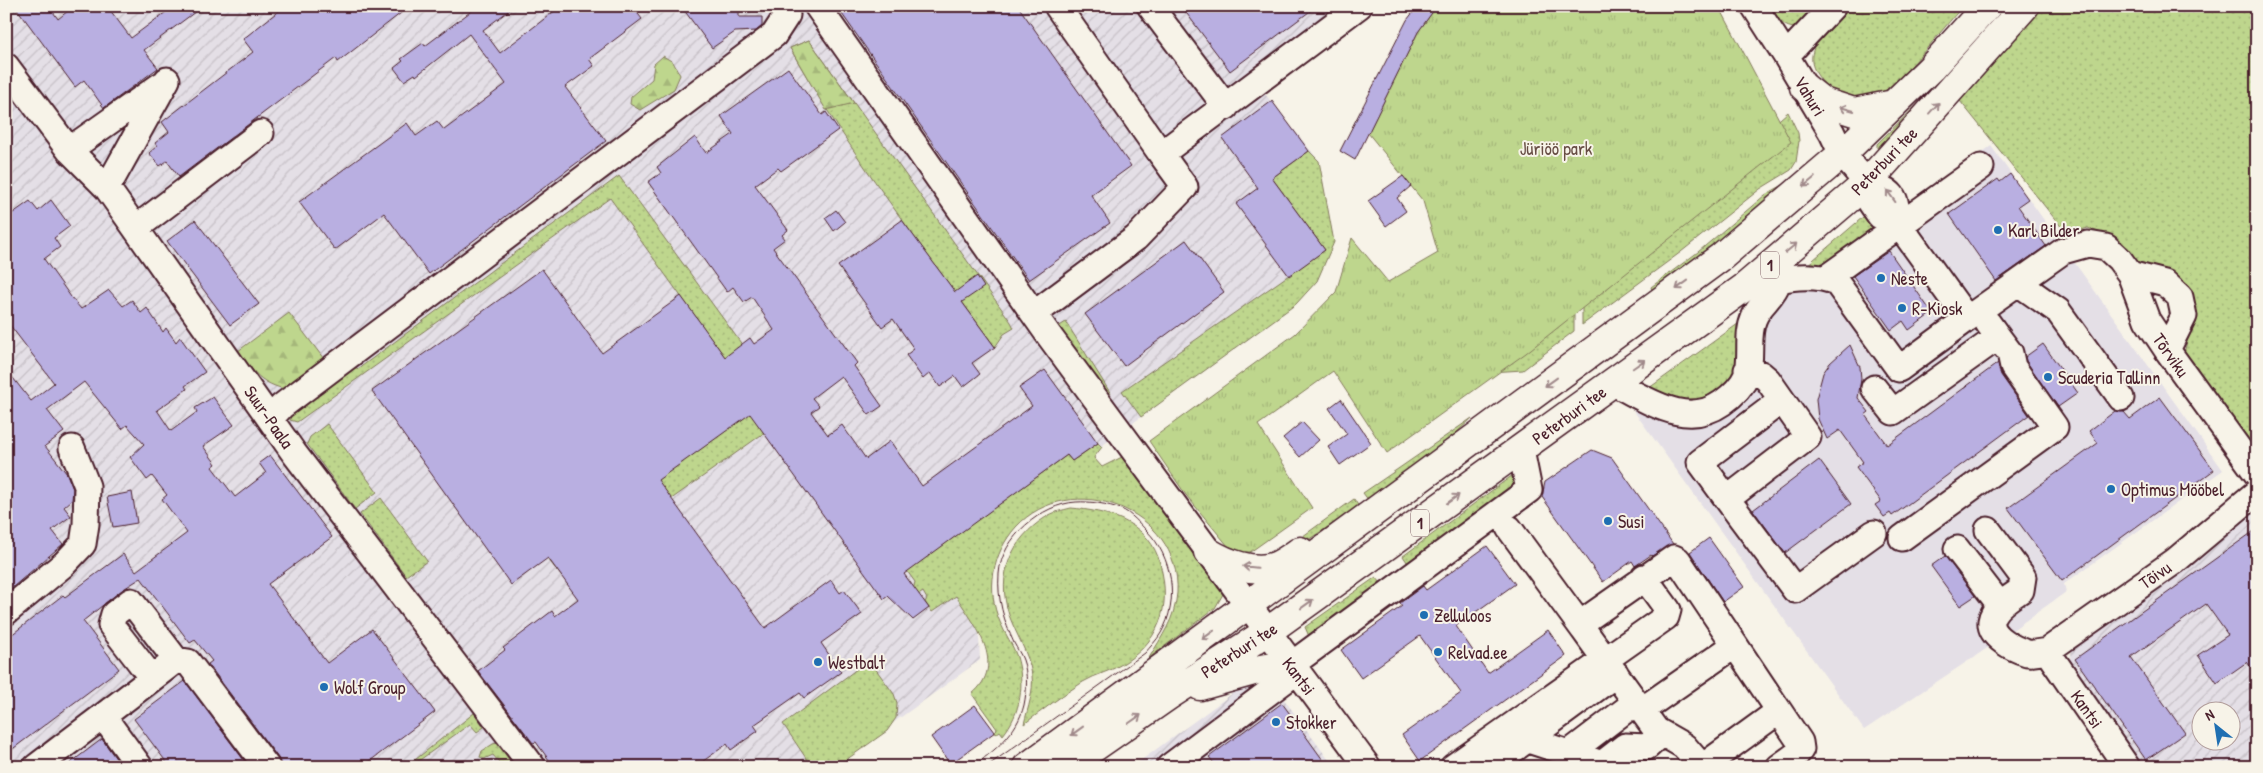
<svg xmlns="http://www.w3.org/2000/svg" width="2263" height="773" font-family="'Patrick Hand',sans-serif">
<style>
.built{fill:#e4dfe6}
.industrial{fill:url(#industrial-furrows);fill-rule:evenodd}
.grass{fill:url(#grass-dots);stroke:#847a5c}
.forest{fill:url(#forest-firs);stroke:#847a5c}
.park{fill:url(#park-tufts);stroke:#847a5c}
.building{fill:#b9afe1;stroke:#4a1f2b}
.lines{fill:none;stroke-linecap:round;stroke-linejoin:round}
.minor-casing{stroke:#4a1f2b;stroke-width:29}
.highway-casing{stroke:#4a1f2b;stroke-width:31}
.minor{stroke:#f7f3e8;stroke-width:25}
.highway{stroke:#f7f3e8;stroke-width:28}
.tram{stroke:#4a1f2b;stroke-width:1}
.oneway{stroke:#a0898a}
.poi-dot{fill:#1f6fb2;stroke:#f7f3e8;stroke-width:2}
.labels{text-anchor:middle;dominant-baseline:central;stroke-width:4;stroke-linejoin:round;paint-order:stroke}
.shield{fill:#f7f3e8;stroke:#7e5f64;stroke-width:1}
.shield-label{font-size:16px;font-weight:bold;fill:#4a1f2b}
.street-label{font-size:18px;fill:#4a1f2b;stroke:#f7f3e8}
.park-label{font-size:18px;fill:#674d44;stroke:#f7f3e8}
.poi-label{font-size:18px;fill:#4a1f2b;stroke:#f7f3e8;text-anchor:start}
</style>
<defs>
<pattern id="industrial-furrows" width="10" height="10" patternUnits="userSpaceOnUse" patternTransform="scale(1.25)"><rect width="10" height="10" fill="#e4dfe6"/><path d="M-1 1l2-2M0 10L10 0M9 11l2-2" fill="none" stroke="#c5bfc5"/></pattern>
<pattern id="grass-dots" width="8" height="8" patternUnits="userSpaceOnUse" patternTransform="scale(1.25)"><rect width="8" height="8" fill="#bed68d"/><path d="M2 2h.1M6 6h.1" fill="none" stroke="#a5b77a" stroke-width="1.8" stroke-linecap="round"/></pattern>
<pattern id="forest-firs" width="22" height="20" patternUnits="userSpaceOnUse" patternTransform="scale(1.25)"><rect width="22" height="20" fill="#bed68d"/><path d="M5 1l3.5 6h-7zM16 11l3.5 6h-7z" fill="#a5b77a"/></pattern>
<pattern id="park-tufts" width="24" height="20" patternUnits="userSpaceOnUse" patternTransform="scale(1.25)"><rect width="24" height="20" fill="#bed68d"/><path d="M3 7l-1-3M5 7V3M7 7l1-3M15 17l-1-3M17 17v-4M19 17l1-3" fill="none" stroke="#a5b77a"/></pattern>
</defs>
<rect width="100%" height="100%" fill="#f7f3e8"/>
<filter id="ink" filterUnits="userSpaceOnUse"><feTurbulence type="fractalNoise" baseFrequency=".02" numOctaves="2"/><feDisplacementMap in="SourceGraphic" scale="10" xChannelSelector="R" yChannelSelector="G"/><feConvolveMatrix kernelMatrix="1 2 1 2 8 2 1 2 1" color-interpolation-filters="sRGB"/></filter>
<g filter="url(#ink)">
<path class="built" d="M1991,146L2223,470L2064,584L2066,592L1980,653L1864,730L1631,407Z"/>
<path class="industrial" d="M6,6H1360L1258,85L1319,161L1334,242L1317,281L1296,304L960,549L976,570L980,660L832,767H6Z
M2257,501V767H2143L2069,663L2074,641L2234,530ZM2200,710H2230V740H2200Z
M1263,671L1334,767H1132Z"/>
<path class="grass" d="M1765,6H1818C1814,11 1810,19 1806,23C1790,37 1774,17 1765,6Z
M1846,6H1963C1943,28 1899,86 1875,97C1860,104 1836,97 1825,85C1815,73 1808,63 1814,48L1811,45Z
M2002,6H2010L1936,90L1877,148V144L1931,91Z
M2043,6H2257V445L2249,443L2184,353L2190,330L2194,299L2175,276L2141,265L2118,240L2088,228L2067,234L1960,101Z
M809,40L1011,322L1014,328L1004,334L995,347C924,249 849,153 790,48Z
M1788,112L1798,133L1799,141L1796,162L1791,170L1760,189L1681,252L1582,325V291Z
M1309,151L1319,161L1334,242L1317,281L1296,304L1141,417L1122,391L1325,250L1272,178Z
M619,176L792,413L562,577L548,559L760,406L610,198L297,422L290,420L291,414L354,366L358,369Z
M1792,180L1713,246L1652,290L1651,287L1698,252L1765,195Z
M1872,215L1876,223L1874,231L1823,270L1806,266L1863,217Z
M1574,298V331L1523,370L1491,372Z
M1742,321L1741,358L1726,393L1691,409L1645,391Z
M1066,322L1111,394L1100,389L1053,330Z
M1472,418L1439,449L1369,501L1363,493Z
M327,424L377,492L355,509L307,444L310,437Z
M1098,443L1102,447L1095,456L1094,458L1102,467L1122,457L1223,594L1215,608L1149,658C1162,636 1175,619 1177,593C1182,509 1070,468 1016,527C992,554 986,590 1000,622C1005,634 1013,645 1017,657C1025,683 1021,713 1003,735L1000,731L996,734L995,731L997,729L972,694C1008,664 974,624 956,596L932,612L925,602L927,599L923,592L917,596L913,590L915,582L907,571L1067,455L1072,461Z
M1513,475L1523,489L1411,568L1403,556Z
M381,498L427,561L406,576L360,514Z
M1354,499L1359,507L1283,556L1288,547Z
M1071,508C1106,511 1145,521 1158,557C1172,600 1164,638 1124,663C1112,671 1096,674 1083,682C1062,695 1043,710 1024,724C1028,707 1034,692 1032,675C1029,653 1016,635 1009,615C996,575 1011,539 1046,517C1053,512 1063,510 1071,508Z
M1376,577L1386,589L1311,641L1305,627Z
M869,660L894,694L897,703L896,718L887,731L836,767H812L783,724Z
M474,713L484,727L477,732L470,724L410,767H406Z
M497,743L498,745L515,767H503L493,755L484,759L480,757L482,751L493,744Z"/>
<path class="forest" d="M809,40L854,103L826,110L790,48Z
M663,56L673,62L680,75L674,89L640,110L630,104L631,97L652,79L654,64Z
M289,313L327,363L288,390C259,383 255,373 238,351Z"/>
<path class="park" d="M1437,6H1719L1791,142L1526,353L1387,453L1333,371L1258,425L1312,508L1250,552H1242L1228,546L1186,495L1149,441L1295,334L1336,292L1352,238L1388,282L1438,253L1423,201L1368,133L1418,32Z"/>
<path class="building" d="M15,6H49L58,19L74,6H107L131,38L174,6H203L144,50L158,68L104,108L84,80L75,87Z
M285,6H410L338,62L336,58L179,177L167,161L160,166L149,153L157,146L155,143L169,132L162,122L253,52L243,39Z
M478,6H515L483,30L500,53L561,6H632L642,19L589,59L594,66L565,87L606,141L429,274L384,213L335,250L299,202L407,123L416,136L437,121L444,130L506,84L469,34L416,76L415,74L404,81L394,68L403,61L401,59L423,43L425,46Z
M681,6H733V8L739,9V17H762V26L756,31L735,32L712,48Z
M853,6H1018L1131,166L1091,195L1110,223L1029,280L842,14Z
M1181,6H1317L1230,71Z
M1418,6H1437L1418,32L1355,160L1340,151L1407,20Z
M788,68L822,115L826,112L838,130L781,171L778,168L755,185L788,230L782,235L785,239L773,248L857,363L854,366L882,406L869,415L841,376L812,398L819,406L811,412L828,435L842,425L866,459L890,441L922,486L1032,406L1019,388L1045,370L1098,443L1072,461L1067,455L904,574L929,608L913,620L888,596L884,599L750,414L658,480L765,628L831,580L840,593L844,590L862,614L821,643L841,672L804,698L800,693L754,725L758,731L731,750L727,744L695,767H554L536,742L533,743L478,671L505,650L503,648L552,611L555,616L578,599L548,558L511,585L372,391L542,269L602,353L681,296L725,357L750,338L754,344L774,330L752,297L744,302L733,287L727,292L648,182L661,173L657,167L695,137L706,153L733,134L721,116Z
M1272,101L1309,151L1272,178L1325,250L1289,276L1236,204L1258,188L1222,138Z
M2010,174L2028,199L2018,206L2046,246L1996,281L1949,214L1998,179L2000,182Z
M1403,176L1411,186L1397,198L1406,211L1386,226L1368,201Z
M51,200L70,226L54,238L60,247L44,259L71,297L81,309L109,290L123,306L132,300L141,313L147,308L163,332L166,328L176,342L180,337L205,372L185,386L187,389L157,410L171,431L197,412L195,408L213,397L234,425L203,446L216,464L212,467L235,497L266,473L259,463L270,455L332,537L268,584L327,663L372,629L435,712L362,767H281L278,758L208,664L212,661L195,640L190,643L141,578L122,590L83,621L119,669L6,754V639L63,595L65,597L123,554L136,571L187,533L162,499L167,495L152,476L147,480L130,457L144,444L127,425L122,429L84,382L47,410L64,432L45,446L67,474L73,489L72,500L64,507L71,516L52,530L63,544L6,593V369L31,401L54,383L6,320V218L30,201L38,211Z
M836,210L845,222L834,231L825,218Z
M195,220L259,304L230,325L167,241Z
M902,220L955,292L977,276L984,287L962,302L995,347L972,363L980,374L963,387L955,376L940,387L930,373L923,379L906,355L914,349L893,319L882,327L838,266Z
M1186,240L1224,292L1124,366L1085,314Z
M1889,251L1932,313L1909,330L1903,321L1891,330L1853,276Z
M2043,344L2078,393L2058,407L2026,361L2025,357Z
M1850,345L1860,367L1861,379L1858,398L1869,412L1865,415L1887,445L1998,363L2001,375L2029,415L1892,516L1890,513L1884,517L1875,505L1881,501L1856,467L1863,462L1840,430L1827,439L1818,419L1816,399L1823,373L1830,363Z
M2160,397L2214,470L2062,581L2008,508L2098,443L2089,431L2115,411L2124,412L2130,419Z
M1341,399L1371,443L1340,465L1328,447L1347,434L1329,408Z
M1302,422L1319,440L1300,457L1283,438Z
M1592,450L1612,458L1673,544L1652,556L1651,555L1635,566L1632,561L1603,582L1542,497L1545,482Z
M1819,460L1851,504L1785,553L1753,510Z
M132,492L137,523L113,527L107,497Z
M2257,529V675L2247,662L2217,683L2198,655L2228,635L2206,604L2131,657L2185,733L2146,760L2075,659Z
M1709,538L1744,587L1723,602L1690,552Z
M1487,546L1515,584L1456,626L1488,673L1548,630L1566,656L1420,761L1402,735L1461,693L1420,636L1361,678L1341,650L1402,606L1400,603L1423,586L1426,590Z
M1945,556L1975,596L1960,606L1931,566Z
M185,681L249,767H170L134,719Z
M1282,703L1328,767H1217L1209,757Z
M975,705L995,732L950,764L931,737Z
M102,739L122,767H65Z"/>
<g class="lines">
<g class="minor-casing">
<path id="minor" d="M817,6L1050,337L1368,767
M1057,6L1161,154
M1150,6L1226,107
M1754,6L1786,56L1832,133L1842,154L1867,183L1871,203L1880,216L1897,222L1967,319L2063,251L2088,244L2106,247L2119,259L2130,274L2147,320L2167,350L2257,474
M1786,56L1833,6
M6,66L69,150L107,188L294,453L533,767
M69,150L161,85
M1867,183C1893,191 1897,195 1897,222
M107,188L167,80
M136,228L261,133
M2130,274L2165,283L2180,297L2184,316L2167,350
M1826,278L1981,167
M2018,283L2058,311L2121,398
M1745,287C1775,281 1807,270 1836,282L1899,369L1967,319
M1034,314L1136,238L1185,187L1161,154L1359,6
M1747,370L1761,374L1768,380L1808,437L1727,499L1795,590L1874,533
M1613,383C1647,399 1685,429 1722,403C1732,396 1742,386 1747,375C1753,356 1746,336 1754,318C1760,303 1773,298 1779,280
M1874,388L1893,412L1998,337L1988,323
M270,419L282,406L774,35L787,15L785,6
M1727,499L1700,462L1782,400
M1509,528L1583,629
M1988,530L2023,577L2021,590C2011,597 1993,607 1991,621C1989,637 2014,649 2027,653C2033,654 2041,652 2047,651L2175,561L2257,492
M1902,538L2055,427L2013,367L2010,353L1998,337
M1957,549L2000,605
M6,612L64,564L83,544L86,524L87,486L72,448
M2047,651L2127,767
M176,660L188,662L267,767
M1291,665L1529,490L1521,450
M1642,710L1735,645
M103,716L140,767
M1656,730L1684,746L1702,767L1779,711
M1516,736L1602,764
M1569,753L1636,702
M36,767C83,731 130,696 176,660L131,601L114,614L111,625L152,678
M1169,767L1296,672
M1453,767L1666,617L1668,610L1644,577
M1490,767L1616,674
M1598,767L1625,746L1647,747L1656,739V730L1583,629L1584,621L1674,558L1678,560L1800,742L1801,749L1797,754L1779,767"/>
</g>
<g class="highway-casing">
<path id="highway" d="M1804,87L1823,102L1854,112L1894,104
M1208,552C1226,563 1254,574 1276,566C1285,562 1293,556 1300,551
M1200,686L1261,669L1291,665
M1027,767L1721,257L1842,154L1931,68L1987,6
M1066,767L1168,696L1267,632L1745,287L1867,183L2025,6"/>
</g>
<use href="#minor" class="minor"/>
<use href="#highway" class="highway"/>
<path class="tram" d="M972,767C995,750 1017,734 1024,705C1027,690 1028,674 1023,660C1021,654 1017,649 1014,643C1004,621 997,599 999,574C1001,538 1042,504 1076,502C1090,501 1108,504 1121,509C1131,513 1140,524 1147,531C1172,556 1180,601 1161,633C1157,640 1150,647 1145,653L986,767"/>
</g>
<defs><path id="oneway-shaft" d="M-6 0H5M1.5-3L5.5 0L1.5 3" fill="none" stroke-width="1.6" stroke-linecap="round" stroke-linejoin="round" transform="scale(1.25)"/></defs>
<g class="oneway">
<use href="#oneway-shaft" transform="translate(1934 108) rotate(-48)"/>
<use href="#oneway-shaft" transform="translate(1847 109) rotate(-164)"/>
<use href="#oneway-shaft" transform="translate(1809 182) rotate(140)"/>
<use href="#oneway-shaft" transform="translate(1891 196) rotate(-126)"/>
<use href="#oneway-shaft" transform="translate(1791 248) rotate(-40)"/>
<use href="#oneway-shaft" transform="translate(1682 285) rotate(144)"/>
<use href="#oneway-shaft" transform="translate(1639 364) rotate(-35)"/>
<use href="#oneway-shaft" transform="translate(1551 382) rotate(144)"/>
<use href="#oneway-shaft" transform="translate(1453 499) rotate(-36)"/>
<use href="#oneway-shaft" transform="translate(1250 567) rotate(-174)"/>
<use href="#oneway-shaft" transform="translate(1307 604) rotate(-36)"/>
<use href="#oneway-shaft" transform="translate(1208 635) rotate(144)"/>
<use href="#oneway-shaft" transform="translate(1135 719) rotate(-35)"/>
<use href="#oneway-shaft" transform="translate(1077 731) rotate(144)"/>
</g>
</g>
<g class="poi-dot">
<circle cx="1998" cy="230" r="5"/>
<circle cx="1881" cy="278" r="5"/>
<circle cx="1902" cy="308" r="5"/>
<circle cx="2048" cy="377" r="5"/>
<circle cx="2111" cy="489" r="5"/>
<circle cx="1608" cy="521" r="5"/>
<circle cx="1424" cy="615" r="5"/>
<circle cx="1438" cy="652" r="5"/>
<circle cx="818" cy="662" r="5"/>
<circle cx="324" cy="687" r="5"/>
<circle cx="1276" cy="722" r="5"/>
</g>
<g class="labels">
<g class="shield">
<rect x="1761" y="251.5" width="18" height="27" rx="4"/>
<rect x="1411" y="509.5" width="18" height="27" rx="4"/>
</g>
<g class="shield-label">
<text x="1770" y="265">1</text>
<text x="1420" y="523">1</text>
</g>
<g class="street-label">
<text transform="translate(1810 96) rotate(59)">Vahuri</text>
<text transform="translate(1884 161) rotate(-46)">Peterburi tee</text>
<text transform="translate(2171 355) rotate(55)">Tõrviku</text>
<text transform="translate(1569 415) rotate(-36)">Peterburi tee</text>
<text transform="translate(269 417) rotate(55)">Suur-Paala</text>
<text transform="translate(2155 575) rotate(-35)">Tõivu</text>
<text transform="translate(1239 650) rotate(-33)">Peterburi tee</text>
<text transform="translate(1299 676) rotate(53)">Kantsi</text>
<text transform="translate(2087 709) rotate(55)">Kantsi</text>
</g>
<g class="park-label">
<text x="1556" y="148">Jüriöö park</text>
</g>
<g class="poi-label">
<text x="2008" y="230">Karl Bilder</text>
<text x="1891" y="278">Neste</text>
<text x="1912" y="308">R-Kiosk</text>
<text x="2058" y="377">Scuderia Tallinn</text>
<text x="2121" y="489">Optimus Mööbel</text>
<text x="1618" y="521">Susi</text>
<text x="1434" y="615">Zelluloos</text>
<text x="1448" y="652">Relvad.ee</text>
<text x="828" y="662">Westbalt</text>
<text x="334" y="687">Wolf Group</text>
<text x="1286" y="722">Stokker</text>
</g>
</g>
<rect width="2263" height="773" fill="none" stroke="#f7f3e8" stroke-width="25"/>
<rect x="12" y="12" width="2238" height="748" fill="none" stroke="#4a1f2b" stroke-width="2" filter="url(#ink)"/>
<g transform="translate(2216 726) rotate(330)"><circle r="24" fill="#f7f3e8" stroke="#b29e9c"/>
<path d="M0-4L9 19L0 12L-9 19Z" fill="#1f6fb2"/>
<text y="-8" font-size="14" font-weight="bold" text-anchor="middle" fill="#4a1f2b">N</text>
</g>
</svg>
